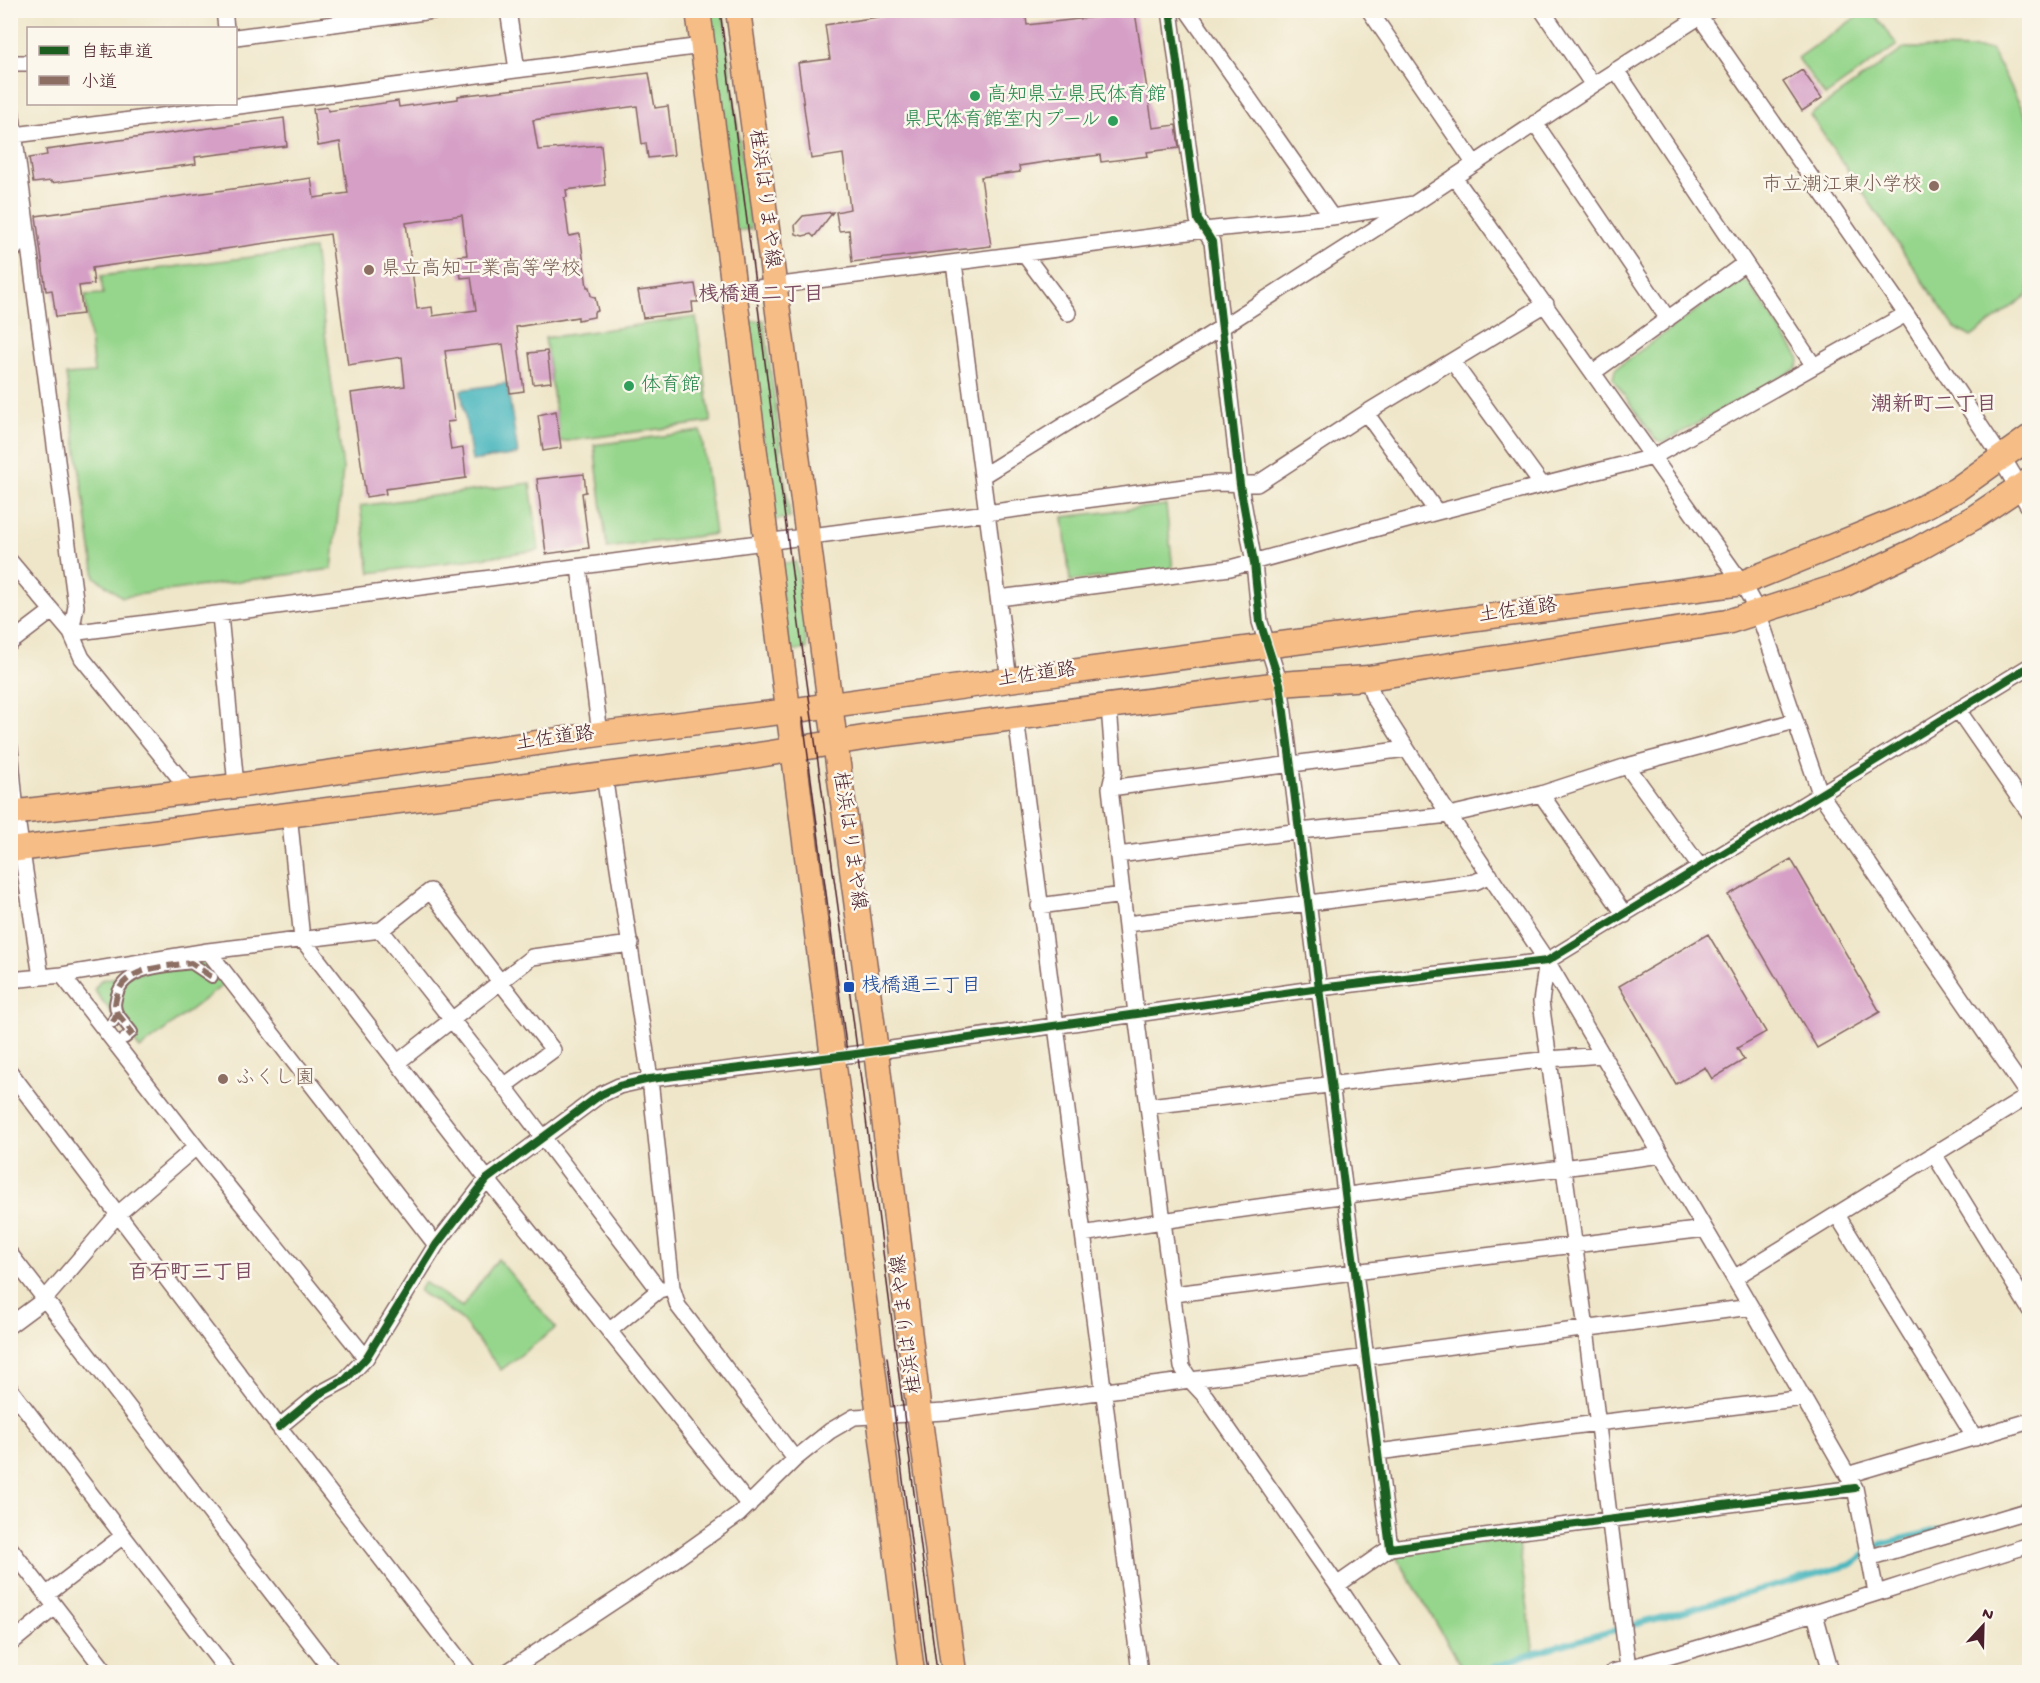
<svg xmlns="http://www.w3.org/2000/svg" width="2040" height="1683" font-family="'Gochi Hand','Klee One',sans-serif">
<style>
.green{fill:#96d68c;stroke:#707a5c;stroke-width:1.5}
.water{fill:#46b6bd;stroke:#486a74;stroke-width:1.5}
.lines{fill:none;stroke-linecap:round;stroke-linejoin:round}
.stream{stroke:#46b6bd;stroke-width:6}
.building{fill:#d59fc6;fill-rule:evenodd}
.pedestrian-casing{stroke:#846562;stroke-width:14}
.minor-casing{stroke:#846562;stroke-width:18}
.tertiary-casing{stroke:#846562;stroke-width:21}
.primary-casing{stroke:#846562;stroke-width:27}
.trunk-casing{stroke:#846562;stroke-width:27}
.pedestrian{stroke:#fff;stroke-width:10}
.minor{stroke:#fff;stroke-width:15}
.tertiary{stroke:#fff;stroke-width:18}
.primary{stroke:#f6be86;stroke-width:24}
.trunk{stroke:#f6be86;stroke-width:24}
.tram{stroke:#4a1f2b;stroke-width:1.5}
.quiet{stroke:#8d6e63;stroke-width:6;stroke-dasharray:12 6;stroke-linecap:butt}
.cycleway-casing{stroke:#fbf7ec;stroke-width:11}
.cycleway{stroke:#1b5e20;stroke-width:8}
.leisure-dot{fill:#2e9e5b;stroke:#fbf7ec;stroke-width:2}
.education-dot{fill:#8d6e63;stroke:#fbf7ec;stroke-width:2}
.transit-dot{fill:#1a4fb4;stroke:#fbf7ec;stroke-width:2}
.labels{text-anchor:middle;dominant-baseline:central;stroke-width:5;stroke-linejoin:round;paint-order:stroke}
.leisure-label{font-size:20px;fill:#27864d;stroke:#fbf7ec;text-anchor:start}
.education-label{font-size:20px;fill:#785e54;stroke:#fbf7ec;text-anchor:start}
.street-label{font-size:20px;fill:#4a1f2b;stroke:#fbf7ec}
.transit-label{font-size:20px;fill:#164399;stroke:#fbf7ec;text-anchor:start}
.neighbourhood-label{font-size:21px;font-weight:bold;fill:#7b4c61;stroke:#fbf7ec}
</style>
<rect width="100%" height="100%" fill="#fbf7ec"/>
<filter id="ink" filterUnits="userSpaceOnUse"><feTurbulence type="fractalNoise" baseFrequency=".0167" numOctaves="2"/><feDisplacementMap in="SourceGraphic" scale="12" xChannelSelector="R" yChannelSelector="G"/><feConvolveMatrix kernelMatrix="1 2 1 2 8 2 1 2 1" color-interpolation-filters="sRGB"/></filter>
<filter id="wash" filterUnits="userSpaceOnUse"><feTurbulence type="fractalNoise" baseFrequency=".008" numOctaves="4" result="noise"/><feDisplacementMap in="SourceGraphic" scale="24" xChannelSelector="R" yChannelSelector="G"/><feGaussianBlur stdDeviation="1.35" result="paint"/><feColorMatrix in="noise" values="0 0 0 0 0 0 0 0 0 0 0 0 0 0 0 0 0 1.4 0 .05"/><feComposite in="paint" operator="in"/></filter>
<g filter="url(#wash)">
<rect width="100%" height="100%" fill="#efe6c9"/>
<path class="green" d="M707,11H723L751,229L736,231Z
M1865,11H1872L1897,45L1825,96L1798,58Z
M1905,48L1991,49L2029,122V294L1971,337L1955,328L1810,115Z
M314,249L343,469L332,569L122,597L95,577L66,375L94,373L85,295L103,294L101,276Z
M1738,280L1748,282L1800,359L1797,368L1664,442L1655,439L1613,379L1615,369Z
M696,317L711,422L560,442L545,338Z
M764,320L790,518L774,520L748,322Z
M701,431L715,534L607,548L594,445Z
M530,483L539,550L370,573L360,506Z
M1166,505L1173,570L1070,581L1063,517Z
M796,562L807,649L789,651L778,564Z
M198,962L210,965L224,984L140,1049L94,990L101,980Z
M498,1259L556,1328L501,1370L460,1318L419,1291L424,1282L462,1307Z
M1518,1537L1534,1654L1483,1672H1465L1395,1554Z"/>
<path class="water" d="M507,383L518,454L472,461L461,390Z"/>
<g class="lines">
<path class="stream" d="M1495,1672L1493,1667L1547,1649L1850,1565L1881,1544L1942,1529"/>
</g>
<g id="blocks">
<path class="building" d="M924,10H1025L1027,25L1105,16V10L1135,12L1153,128L1176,125L1179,148L1147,152L1148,156L1101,162L1100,155L1059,160L1019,166L1020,172L981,177L991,246L852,262L849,230L839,231L836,212L850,209L843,154L811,159L798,63L830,59L825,25Z
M1802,70L1822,98L1802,111L1783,82Z
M649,73L655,108L668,106L674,155L648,158L646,143L642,144L637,106L533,120L538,150L601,145L605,185L566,190L567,197L564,198L569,236L580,234L587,287H589L591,296L595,297L598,311L594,312V317L578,320V317L516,327L524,391L510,393L503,344L445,351L455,421L447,422L451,450L463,448L466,478L385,489L386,494L366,497L351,393L405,386L402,357L348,365L330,234L92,268L94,284L79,286L83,314L56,317L52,290L46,291L36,216L311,178L314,198L348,193L340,142L318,146L313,109L327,107L328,111L398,101L399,107L458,99V96ZM462,215L467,255L458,256L461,278L471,277L476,310L433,316L432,307L417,309L406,223Z
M284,118L287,146L195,157L196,164L51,183V181L33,183L29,158L47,155L46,150Z
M833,212L814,237L811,234L803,236L796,234L795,225L803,216Z
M695,284L698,302H692L693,312L643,318L638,291Z
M547,351L551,382L533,384L529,353Z
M556,411L561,448L543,451L538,415Z
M584,474L586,492L582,493L589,548L546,554L537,479Z
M1791,859L1880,1012L1817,1048L1728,895Z
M1708,934L1766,1032L1737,1048L1744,1060L1712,1079L1705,1067L1676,1084L1619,986Z"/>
</g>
</g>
<g filter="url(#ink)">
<use href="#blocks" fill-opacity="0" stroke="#846562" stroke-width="1.5"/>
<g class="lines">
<g class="pedestrian-casing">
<path id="pedestrian" d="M117,1013L132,1032L125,1038
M113,1022L117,1013C114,1006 115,1002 117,995C125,966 167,967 191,963L212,977"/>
</g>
<g class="minor-casing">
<path id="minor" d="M224,10L226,28
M508,10L517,70
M1170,10L1198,220L1212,242L1240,485L1254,563L1260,622L1280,684L1284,712L1390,1548L1855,1488
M1187,10L1332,217
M1369,10L1474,163
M1542,10L1593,85
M1700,17L1906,314L2001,457
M236,37L440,10
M10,63H28
M1616,70L1814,366
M10,101L76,606L71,633
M1535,123L1668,319
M15,135L702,46
M1454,177L1742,583L1758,612L1820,793L2030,1098
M1024,254L1068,313
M10,255L27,231
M954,263L1009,680
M734,291L1204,230L1332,217L1414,204L1593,85L1710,10
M1452,361L1542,485
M1594,372L1745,263
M1366,413L1437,512
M982,476L1222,327L1409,207
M10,561L71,633L82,658L191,792
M579,567L600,734
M999,598L1230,568L1437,512L1653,457L1906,314
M220,615L236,786
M71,633L1215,483L1257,484L1366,413L1546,304
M10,643L52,611
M1368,678L1373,696L1449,815L1547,961L1751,1307L1855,1488L1876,1592
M1109,707L1114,771L1110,788L1136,1014L1182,1367L1191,1381L1206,1397L1337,1585L1395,1672
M1958,710L2030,814
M1016,718L1140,1672
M10,748L16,812L41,977
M1627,766L1700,867
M604,775L650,1079L672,1287L678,1306L795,1459
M1110,788L1406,749
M1541,794L1625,915
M289,814L302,939L487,1179L749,1505
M1118,855L1300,831L1449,815L1541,794L1627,766L1795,721
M1039,906L1123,895
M1126,924L1309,903L1475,882L1490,875
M381,930L504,1086L659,1290
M208,951L436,1245
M1547,961L1541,1002L1586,1329L1628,1668
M62,975L196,1147L366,1358
M10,980L62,975L208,951L381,930L430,891L553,1050L504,1086
M398,1062L532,957L631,944
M10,1072L279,1427L469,1672
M1149,1106L1549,1059L1602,1055
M1934,1154L2030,1310
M1837,1215L1975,1438
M1083,1234C1275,1201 1469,1181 1662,1155
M10,1254L333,1672
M1734,1278L2030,1095
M1174,1294L1705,1229
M10,1325L45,1299L119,1213L196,1147
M609,1331L659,1290L667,1288
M10,1389L228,1672
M279,1427L319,1394L345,1380L366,1358L436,1245L487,1179L600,1095L619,1086L650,1079L856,1054L1320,988L1547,961L2030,666
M1378,1452L1597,1423L1804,1398
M1847,1475L2030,1421
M10,1548L106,1672
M1868,1558L2030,1510
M1337,1585L1390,1548
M46,1595L123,1536
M1815,1614L1831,1672
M10,1644L55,1607
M507,1672L652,1576L738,1515L795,1459L830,1431L854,1417L945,1412L1751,1307
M1613,1672C1753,1635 1891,1587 2030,1545"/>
</g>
<g class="tertiary-casing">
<path id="tertiary" d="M2001,457L2030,506"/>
</g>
<g class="primary-casing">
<path id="primary" d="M698,10L912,1672
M738,10L876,1051L919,1413L954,1672"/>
</g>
<g class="trunk-casing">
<path id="trunk" d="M10,813L236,786L600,734L789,711L1009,680L1742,583L1902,518L1956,490L2030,437
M10,850L740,758L882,735L1280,684L1368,678L1727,622L1845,584L1916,550L1975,517L2030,480"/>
</g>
<use href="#pedestrian" class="pedestrian"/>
<use href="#minor" class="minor"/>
<use href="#tertiary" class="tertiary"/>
<use href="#primary" class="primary"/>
<use href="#trunk" class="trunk"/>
<path class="tram" d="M720,10L793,581L849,987L937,1672
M803,718L848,1060
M887,1357L928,1672"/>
<path class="quiet" d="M117,1013L132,1032L125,1038
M113,1022L117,1013C114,1006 115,1002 117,995C125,966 167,967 191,963L212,977"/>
<g class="cycleway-casing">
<path id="cycleway" d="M1170,10L1198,220L1212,242L1240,485L1254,563L1260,622L1280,684L1284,712L1390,1548L1855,1488
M279,1427L319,1394L345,1380L366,1358L436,1245L487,1179L600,1095L619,1086L650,1079L856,1054L1320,988L1547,961L2030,666"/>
</g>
<use href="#cycleway" class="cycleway"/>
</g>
</g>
<g class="leisure-dot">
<circle cx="975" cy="96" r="6"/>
<circle cx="1113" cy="121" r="6"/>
<circle cx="629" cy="386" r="6"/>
</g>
<g class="education-dot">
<circle cx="1934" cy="186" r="6"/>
<circle cx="369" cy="270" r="6"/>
<circle cx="223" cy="1079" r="6"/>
</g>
<rect class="transit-dot" x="843" y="981" width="12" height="12" rx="3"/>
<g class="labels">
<g class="leisure-label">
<text x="987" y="96">高知県立県民体育館</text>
<text x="1101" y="121" text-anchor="end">県民体育館室内プール</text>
<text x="641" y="386">体育館</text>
</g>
<g class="education-label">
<text x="1922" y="186" text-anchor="end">市立潮江東小学校</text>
<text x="381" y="270">県立高知工業高等学校</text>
<text x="235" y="1079">ふくし園</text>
</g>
<g class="street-label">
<text transform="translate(763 199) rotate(83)">桂浜はりまや線</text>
<text transform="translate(1518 612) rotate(-8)">土佐道路</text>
<text transform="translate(1037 676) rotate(-8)">土佐道路</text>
<text transform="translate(555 740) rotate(-8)">土佐道路</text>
<text transform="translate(848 841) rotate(82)">桂浜はりまや線</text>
<text transform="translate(908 1324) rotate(-97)">桂浜はりまや線</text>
</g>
<g class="transit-label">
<text x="861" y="987">桟橋通三丁目</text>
</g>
<g class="neighbourhood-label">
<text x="761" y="296">桟橋通二丁目</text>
<text x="1934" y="406">潮新町二丁目</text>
<text x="191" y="1274">百石町三丁目</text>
</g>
</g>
<rect width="2040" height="1683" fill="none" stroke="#fbf7ec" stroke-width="36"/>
<rect x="27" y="27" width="210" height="78" fill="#fbf7ec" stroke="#b4a19f" stroke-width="1.5"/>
<rect x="39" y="46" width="30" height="9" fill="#1b5e20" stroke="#b4a19f" stroke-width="1.5"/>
<text x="81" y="57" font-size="18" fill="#4a1f2b">自転車道</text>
<rect x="39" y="76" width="30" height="9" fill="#8d6e63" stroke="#b4a19f" stroke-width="1.5"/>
<text x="81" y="87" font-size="18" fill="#4a1f2b">小道</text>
<g transform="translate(1983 1626) rotate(22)" stroke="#fbf7ec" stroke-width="4.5" paint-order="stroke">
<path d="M0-4.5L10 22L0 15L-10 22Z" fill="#4a1f2b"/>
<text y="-9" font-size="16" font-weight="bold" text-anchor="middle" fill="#4a1f2b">N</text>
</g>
</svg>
